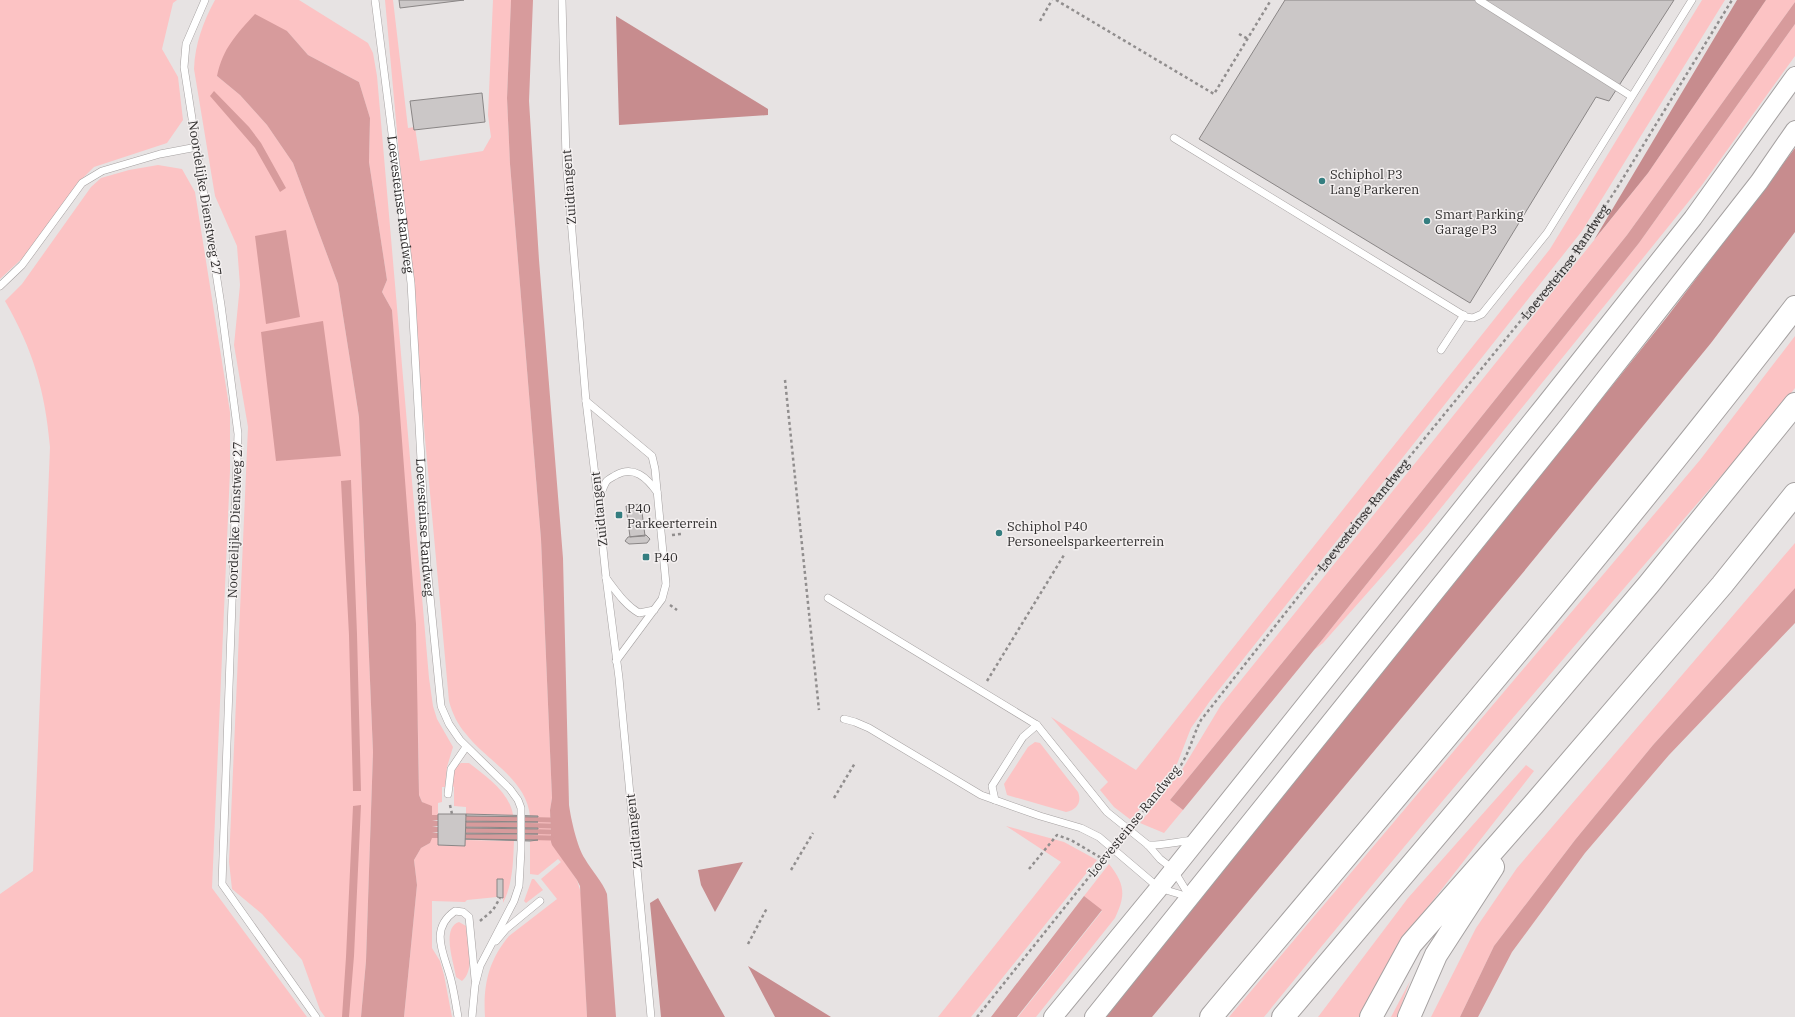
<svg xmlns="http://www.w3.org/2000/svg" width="1795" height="1017" font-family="'IBM Plex Serif',serif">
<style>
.green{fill:#fcc3c4}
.forest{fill:#c78c8e}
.water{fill:#d79b9c}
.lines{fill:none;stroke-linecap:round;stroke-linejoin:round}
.stream{stroke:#d79b9c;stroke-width:5}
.building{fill:#cbc7c7;stroke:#8a8686}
.service-casing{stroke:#a5a1a1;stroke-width:8}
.tertiary-casing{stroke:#a5a1a1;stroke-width:20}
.motorway-casing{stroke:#a5a1a1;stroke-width:24}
.path{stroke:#918e8e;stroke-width:2.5;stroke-dasharray:3 3;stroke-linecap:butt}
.service{stroke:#fff;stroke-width:7}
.tertiary{stroke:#fff;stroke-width:18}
.motorway{stroke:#fff;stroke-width:22}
.poi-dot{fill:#357e80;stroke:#f4f0f0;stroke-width:1.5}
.labels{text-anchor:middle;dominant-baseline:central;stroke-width:3;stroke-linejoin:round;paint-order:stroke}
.poi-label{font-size:13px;fill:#2e2c2c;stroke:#f4f0f0;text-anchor:start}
.street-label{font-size:13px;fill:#2e2c2c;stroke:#f4f0f0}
</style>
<rect width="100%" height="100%" fill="#e7e3e3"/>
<path class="green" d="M0,0H177L173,3L162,49L178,77L183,120L167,143L94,167L77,184L29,252L0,279Z
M215,0H299L368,43L373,53L377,76L429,678L433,706L437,719L453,747L447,767L445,787H442V802L438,803V815H432L429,806L422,802L419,795L418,730L392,310L382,292L387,280L369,162L370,118L359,82L308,55L287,31L217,76L240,95L267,125L293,163L338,284L359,417L373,752L366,961L361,1017H325L320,1010L302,960L262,914L232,889L229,862L248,427L234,345L240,285L237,246L215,196L194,69C195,44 203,22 215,0Z
M385,0H393L408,128L415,127L420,161L483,151L491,137L488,115L493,0H511L507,98L510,164L541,539L552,798L550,810L551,842L577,880L581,893L587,1017H485C483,986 488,961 509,936L557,899L541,879L561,862L558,859L538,875L530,874V841L537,840L465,839L466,834L538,835L466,833V828L538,829L466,827V822H538L466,821V816H538H530C526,779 487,761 466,734C458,725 452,713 449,701Z
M1702,0H1725L1582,231L1210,701L1191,728L1177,764L1131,820L1114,807L1100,790L1108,782L1051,717L1136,770L1550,249Z
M1766,0H1795V2L1627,235L1377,547L1170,800L1183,810L1164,833L1140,823L1183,768L1221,705L1648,173Z
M1795,24V56L1702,185L1424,529L1323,643L1314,650L1639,243Z
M158,165L182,169L195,192L230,412V471L212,888L307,1017H0V894L33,871L50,447C45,390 33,350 5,301L22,284L91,187L101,178L129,170Z
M1795,336V388L1775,414C1602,613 1430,812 1264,1017H1229L1700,460Z
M1795,543V588L1653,745L1575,840L1494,946L1460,1017H1431L1476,928L1517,868Z
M1035,742L1040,743L1078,792C1082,802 1077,810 1066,812L1007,795L1004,784L1028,747Z
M461,763H469C486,776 510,793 513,815L466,814V807L454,806V787L452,786C452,778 453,768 461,763Z
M1526,765L1534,771L1424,912L1392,957L1359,1017H1318L1408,898Z
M1006,826L1064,842L1097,860L971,1017H938L1061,862Z
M431,838H438V845L465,846V840L514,841C513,863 513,883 503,903V880L498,879L497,897L467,900L465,902L432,901V948L440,961L444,975L452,1017H404L417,885L414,860L421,848L430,843Z
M1109,864C1125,884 1126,895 1115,918L1036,1017H1018L1102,911L1084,896Z
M532,879H534L543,890L526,903L524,901Z
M459,922L466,926C467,942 476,969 462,981L456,977C454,963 441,928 459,922Z
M1410,981L1397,1017H1391Z"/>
<path class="forest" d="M1737,0H1766L1648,173L1594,240Z
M616,16L768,109V115L619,125Z
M1795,148V232L1711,343L1521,575L1152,1017H1104L1484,546L1667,317Z
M743,862L715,912L701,885L698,870Z
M658,898L725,1017H661L650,903Z
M748,966L831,1017H775Z"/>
<path class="water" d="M511,0H533L529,101L539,260L563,558L569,805C571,819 577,847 585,859C592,871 602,881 607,894L616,1017H587L580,886L577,880L552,845L551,842L550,810L552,798L541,539L510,164L507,98Z
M1795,2V24L1639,243L1314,650L1183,810L1170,800L1377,547L1627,235Z
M255,14L287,31L308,55L359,82L370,118L369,162L387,280L382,292L392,310L416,624L419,795L422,802L432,806V815H438V820H432L438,821V826H432L438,827V832H432L438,833V838H432L430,843L421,848L414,860L417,885L404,1017H361L366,961L373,752L359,417L338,284L293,163L267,125L240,95L217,76C223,48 236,35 255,14Z
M214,91L249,127L261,143L286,188L280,192L255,148L210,96Z
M286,230L300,317L266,324L255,236Z
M323,321L341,456L276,461L261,332Z
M351,480L357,634L361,791H353L349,635L341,481Z
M1795,588V623L1669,755L1585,853L1512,952L1478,1017H1460L1494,946L1575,840L1653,745Z
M361,805L354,956L349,1017H342L346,957L353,806Z
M1084,896L1102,910L1017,1017H991Z"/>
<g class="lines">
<path class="stream" d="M466,818L550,820
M466,824L550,826
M466,830L550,832
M465,836L551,838"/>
</g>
<path class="building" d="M399,0H464L400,8Z
M1285,0H1674L1609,101L1596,97L1470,303L1199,139Z
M482,93L485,122L414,130L410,101Z
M641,504L645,536L630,537L626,506Z
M646,535L650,539L647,543L629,544L625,541L628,537Z
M438,814H466L465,846L438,845Z
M466,814L538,816V817L466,816Z
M466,821L538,822H466Z
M466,827L538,828V829L466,828Z
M466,833L538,834H466Z
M465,839L538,840L530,841Z
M497,879H503V898L497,897Z"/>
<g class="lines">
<g class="service-casing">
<g id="service">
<path d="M205,0L186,44L184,67L221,305L238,434L222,884L316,1017"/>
<path id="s2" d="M375,0L411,283L427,566L441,706L449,724L460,740L510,789L518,800L521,808V850L519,886L514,901L480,966L475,985L472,1017"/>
<path d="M562,0L566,159L586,401L598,500L606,577L619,678L651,1017"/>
<path d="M1479,0L1631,96"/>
<path d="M1174,138L1466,317L1473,318L1482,314L1547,233L1692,0"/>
<path d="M0,286L22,265L82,183L102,171L160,154L197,147"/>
<path d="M1441,350L1464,315"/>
<path d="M586,401L652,456L655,469L666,584L662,599L616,661"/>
<path d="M599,499C601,494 603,487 606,482C608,479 613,477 616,475C634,465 647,478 657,492"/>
<path d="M606,578C616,591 625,605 639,613L654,610"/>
<path d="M828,598L1037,725L1107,812L1148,845L1160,859L1173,869L1190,897"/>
<path d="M844,719L855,722L869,728L981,795L1040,816L1081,828L1099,837L1159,888L1189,897"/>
<path d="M448,794L451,769L466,747"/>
<path d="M995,800L992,786L1023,737L1037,725"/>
<path d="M1148,845C1158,846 1182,841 1194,840"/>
<path d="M496,941L506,929L540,901"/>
<path d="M458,1017C456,1005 454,992 451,980C445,955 428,930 455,911L463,912L469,917L475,979"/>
</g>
</g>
<g class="tertiary-casing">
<path id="tertiary" d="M1053,1017L1159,888L1544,406L1693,218L1795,76
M1094,1017L1569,425L1759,182L1795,130"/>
</g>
<g class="motorway-casing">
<path id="motorway" d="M1211,1017C1408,782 1608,550 1795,307
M1283,1017L1649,584L1795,404
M1371,1017L1411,944L1534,804L1722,585L1795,494
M1409,1017L1436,955L1493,867"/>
</g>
<g class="path">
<path d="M1056,0L1214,94L1271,0"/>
<path d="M1040,21L1052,0"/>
<path d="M1239,34L1248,39"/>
<path d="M785,380L819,710"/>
<path d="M672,535L681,534"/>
<path d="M670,605L677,610"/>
<path d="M987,681L1064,555"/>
<path d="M834,798L855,763"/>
<path d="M450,805L452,814"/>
<path id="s1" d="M1135,821L1181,765C1190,751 1193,735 1201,720L1380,493L1567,264L1617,188L1732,0"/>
<path d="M1029,869L1057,835L1071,840L1103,859"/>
<path d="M791,870L813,833"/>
<path d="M480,921L493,910L500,898"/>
<path d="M748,944L767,908"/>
<path d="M977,1017L1105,857"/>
</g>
<use href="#service" class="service"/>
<use href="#tertiary" class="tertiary"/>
<use href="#motorway" class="motorway"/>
</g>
<g class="poi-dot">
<circle cx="1322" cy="181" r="4"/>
<circle cx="1427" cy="221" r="4"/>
<rect x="615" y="511" width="8" height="8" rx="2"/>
<circle cx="999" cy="533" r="4"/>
<rect x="642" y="553" width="8" height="8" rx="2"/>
</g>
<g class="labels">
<g class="poi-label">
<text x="1330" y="174">Schiphol P3<tspan x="1330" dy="15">Lang Parkeren</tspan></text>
<text x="1435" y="214">Smart Parking<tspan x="1435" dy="15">Garage P3</tspan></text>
<text x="627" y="508">P40<tspan x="627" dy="15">Parkeerterrein</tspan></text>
<text x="1007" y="526">Schiphol P40<tspan x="1007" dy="15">Personeelsparkeerterrein</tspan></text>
<text x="654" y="557">P40</text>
</g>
<g class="street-label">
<text transform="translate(569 187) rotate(-94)">Zuidtangent</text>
<text transform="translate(205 198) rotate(81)">Noordelijke Dienstweg 27</text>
<text stroke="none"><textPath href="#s2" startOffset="206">Loevesteinse Randweg</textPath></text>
<text stroke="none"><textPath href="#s1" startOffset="707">Loevesteinse Randweg</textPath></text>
<text transform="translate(599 509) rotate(-96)">Zuidtangent</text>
<text stroke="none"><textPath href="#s1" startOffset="383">Loevesteinse Randweg</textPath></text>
<text transform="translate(235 520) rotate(-88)">Noordelijke Dienstweg 27</text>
<text stroke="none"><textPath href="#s2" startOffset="530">Loevesteinse Randweg</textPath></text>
<text transform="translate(1134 821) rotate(-51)">Loevesteinse Randweg</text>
<text transform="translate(634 831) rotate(-96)">Zuidtangent</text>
</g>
</g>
</svg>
